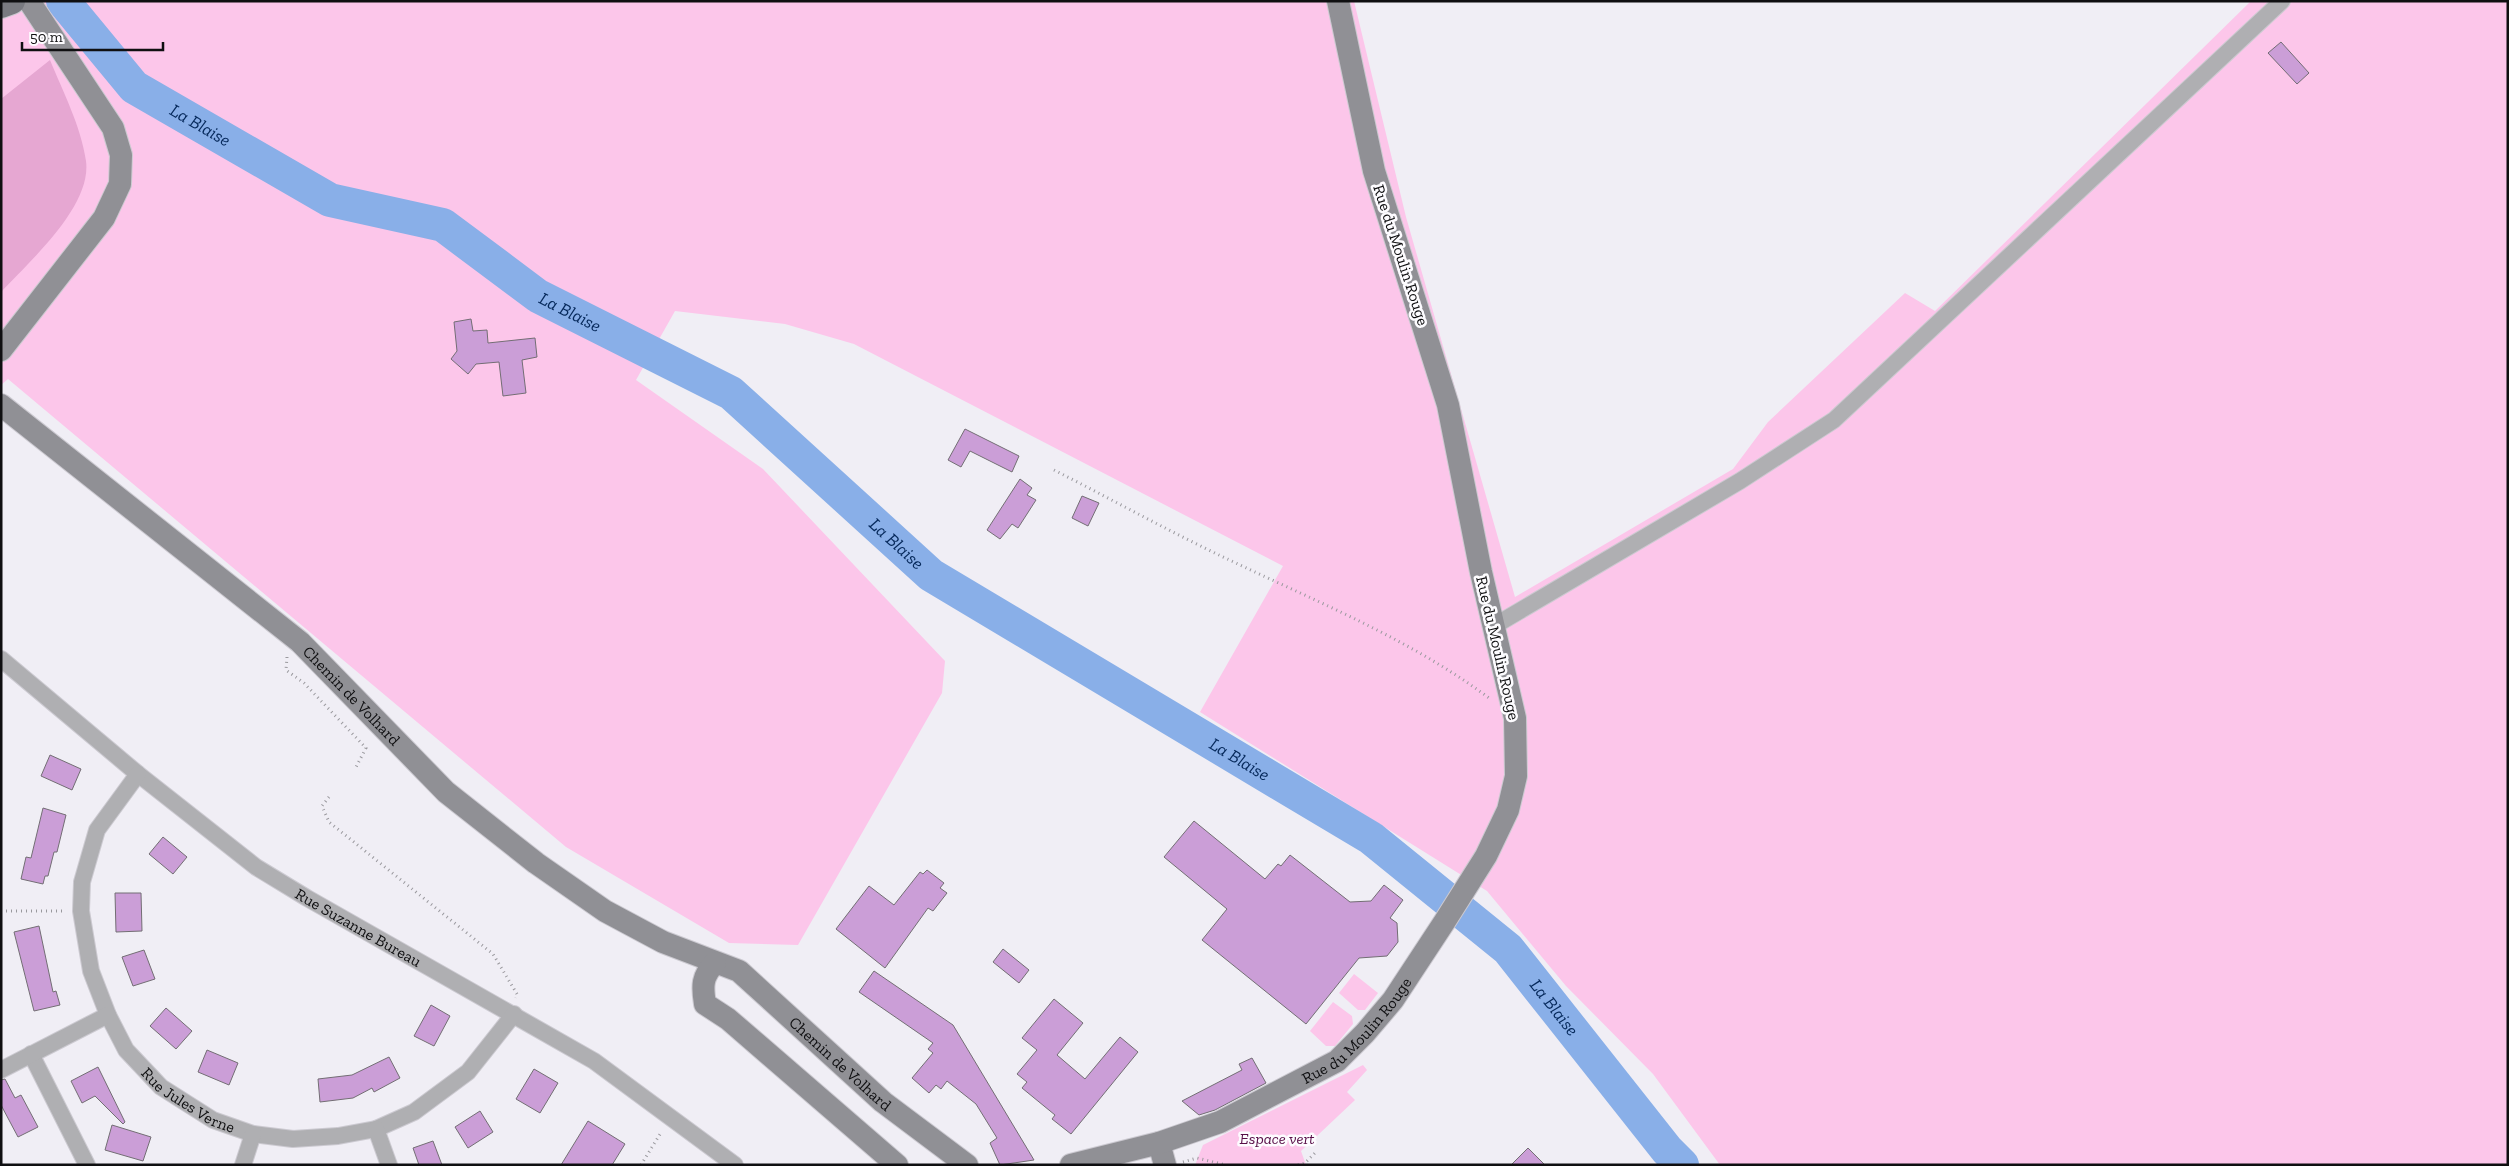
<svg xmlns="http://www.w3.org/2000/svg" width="2509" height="1166" font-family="'Zilla Slab',serif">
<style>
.green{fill:#fcc6ea}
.forest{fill:#e6a7d2}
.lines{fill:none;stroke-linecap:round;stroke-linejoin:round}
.river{stroke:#89afe8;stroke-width:34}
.building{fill:#cb9ed7;stroke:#736e74}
.street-casing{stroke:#cccad1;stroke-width:18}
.secondary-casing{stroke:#cccad1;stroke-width:24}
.primary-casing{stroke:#cccad1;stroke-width:28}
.path{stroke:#9a999e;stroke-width:3;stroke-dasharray:1 4;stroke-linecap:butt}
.street{stroke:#afafb2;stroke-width:16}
.secondary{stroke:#909095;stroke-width:22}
.primary{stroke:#797a80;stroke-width:26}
.labels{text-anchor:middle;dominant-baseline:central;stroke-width:5;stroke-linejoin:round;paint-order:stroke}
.street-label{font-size:16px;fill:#0f0f11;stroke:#fdfcff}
.park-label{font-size:16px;font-style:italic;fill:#580e48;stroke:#fdfcff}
.water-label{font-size:18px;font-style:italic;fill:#06295b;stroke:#fdfcff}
</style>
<rect width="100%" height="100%" fill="#f0eef5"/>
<path class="green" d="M1,1H1354L1406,217L1515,597L1733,469L1768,422L1905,293L1935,311L2251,1H2508V1165H1720L1653,1074L1566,986L1487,891L1200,712L1283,566L854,344L785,324L675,311L636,380L763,469L945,661L942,693L798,945L729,943L566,847L8,379L1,385Z
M1354,974L1378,993L1365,1010H1358L1339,993Z
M1333,1002L1352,1016L1353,1024L1335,1046H1326L1310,1031Z
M1363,1065L1367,1070L1347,1092L1355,1100L1301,1151L1306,1165H1195L1203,1145Z"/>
<path class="forest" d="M50,60C63,92 81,126 86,161C92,206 30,261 1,292V99Z"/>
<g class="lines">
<path class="river" id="s1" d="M63,1L134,87L330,200L443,225L538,296L731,393L931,575L1371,838L1508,949L1667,1150L1682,1165"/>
</g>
<path class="building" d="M2281,42L2309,73L2297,84L2268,53Z
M471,319L473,331L487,330L488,343L535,338L537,357L522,360L526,393L503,396L499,362L476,364L468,374L451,359L457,351L454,322Z
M965,429L1019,456L1012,472L970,451L961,467L948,460Z
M1020,479L1032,488L1027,495L1036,500L1018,528L1012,524L1000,539L987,530Z
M1082,496L1099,503L1088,526L1072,518Z
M50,755L81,769L72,790L41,776Z
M43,808L66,815L57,852H54L48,876H45L43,884L21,879L26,857L31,858Z
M1194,821L1265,879L1278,864L1281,866L1290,855L1350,902L1371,901L1384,885L1403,900L1390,918L1397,923L1398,942L1387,956L1359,958L1306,1024L1202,940L1227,909L1164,857Z
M163,837L187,857L173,874L149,854Z
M927,870L944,883L940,888L947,893L933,911L928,908L885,968L836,929L869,886L894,905L920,872L923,874Z
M115,893H141L142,931L116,932Z
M39,926L53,992L56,991L60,1005L34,1011L14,932Z
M1003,949L1029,970L1019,983L993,962Z
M144,950L155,979L133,986L122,957Z
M874,971L953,1025L1034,1160L1000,1165L990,1143L997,1138L976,1104L947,1081L941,1089L936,1085L929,1093L912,1078L933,1053L928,1049L933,1043L859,992Z
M1054,999L1083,1023L1057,1055L1085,1079L1120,1037L1138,1052L1071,1134L1052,1119L1055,1115L1022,1088L1027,1082L1017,1074L1037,1050L1022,1038Z
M431,1005L450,1016L434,1046L414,1036Z
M166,1008L192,1031L176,1049L150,1026Z
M207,1050L238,1063L229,1085L198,1072Z
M389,1057L400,1078L374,1092L372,1088L353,1098L320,1102L318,1079L352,1075Z
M1252,1058L1266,1083L1215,1110L1199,1115L1182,1101L1242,1070L1239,1064Z
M98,1067L125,1122L123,1124L95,1096L82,1103L71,1081Z
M534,1069L558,1083L540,1113L516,1099Z
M5,1079L15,1098L21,1095L38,1127L18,1137L1,1105V1080Z
M480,1111L493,1132L468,1148L455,1127Z
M588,1121L625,1144L612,1165H561Z
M112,1125L151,1137L143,1161L105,1150Z
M433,1141L442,1165H419L413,1148Z
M1528,1148L1545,1165H1511Z"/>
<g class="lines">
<g class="street-casing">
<g id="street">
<path d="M1494,626L1740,481L1834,420L2282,1"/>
<path id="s2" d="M1,659L138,774L256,867L307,898L594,1061L735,1165"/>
<path id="s3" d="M138,774L97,830L82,882L81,911L91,971L108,1015L126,1050L161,1087L213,1120L253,1134L293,1139L338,1136L376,1129L414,1112L468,1072L514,1014"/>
<path d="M31,1054L87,1165"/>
<path d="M1,1070L108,1015"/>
<path d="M376,1129L389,1165"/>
<path d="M243,1165L253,1134"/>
</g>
</g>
<g class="secondary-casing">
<g id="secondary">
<path d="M1,350L104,218L120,184L121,155L113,128L29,1"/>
<path id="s4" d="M1,405L300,642L446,792L536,863L605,911L663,942L739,971L883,1102L967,1165"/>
<path d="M715,963C702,976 702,986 705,1004L728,1019L897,1165"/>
<path d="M1159,1143L1165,1165"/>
<path id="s5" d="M1071,1165L1159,1143L1220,1122L1337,1061L1365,1033L1393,1000L1445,921L1486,856L1508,810L1516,776L1515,718L1481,572L1448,405L1374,171L1338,1"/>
</g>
</g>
<g class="primary-casing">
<path id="primary" d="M1,5L12,1"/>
</g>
<path class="path" d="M1054,470C1109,498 1163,528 1219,555C1310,599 1407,637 1489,698
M287,657L286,670L304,683L366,748L355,769
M329,797L322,806L329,822L493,954L517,994L516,998
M1,911H66
M1183,1162L1197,1158L1226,1165
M641,1165L662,1131
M1298,1165L1305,1163L1317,1151"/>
<use href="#street" class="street"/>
<use href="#secondary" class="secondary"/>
<use href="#primary" class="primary"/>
</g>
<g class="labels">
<g class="street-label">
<text transform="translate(1401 255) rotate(72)">Rue du Moulin Rouge</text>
<text transform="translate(1498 648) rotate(77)">Rue du Moulin Rouge</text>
<text stroke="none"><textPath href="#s4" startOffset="456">Chemin de Volhard</textPath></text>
<text stroke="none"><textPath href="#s2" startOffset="448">Rue Suzanne Bureau</textPath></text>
<text stroke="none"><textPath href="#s5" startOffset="322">Rue du Moulin Rouge</textPath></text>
<text stroke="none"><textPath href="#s4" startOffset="1074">Chemin de Volhard</textPath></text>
<text stroke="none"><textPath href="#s3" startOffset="381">Rue Jules Verne</textPath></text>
</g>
<g class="park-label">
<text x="1277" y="1138">Espace vert</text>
</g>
<g class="water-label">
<text stroke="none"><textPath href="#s1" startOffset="188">La Blaise</textPath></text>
<text stroke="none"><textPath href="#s1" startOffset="608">La Blaise</textPath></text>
<text stroke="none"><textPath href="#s1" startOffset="1012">La Blaise</textPath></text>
<text stroke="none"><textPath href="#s1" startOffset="1418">La Blaise</textPath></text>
<text stroke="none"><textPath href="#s1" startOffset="1822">La Blaise</textPath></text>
</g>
</g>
<rect width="2509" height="1166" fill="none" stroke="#0f0f11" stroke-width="5"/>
<path d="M22 42v8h141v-8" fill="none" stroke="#0f0f11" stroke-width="2.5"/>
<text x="30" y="42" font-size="15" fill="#0f0f11" stroke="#fdfcff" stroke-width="4" paint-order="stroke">50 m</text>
</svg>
